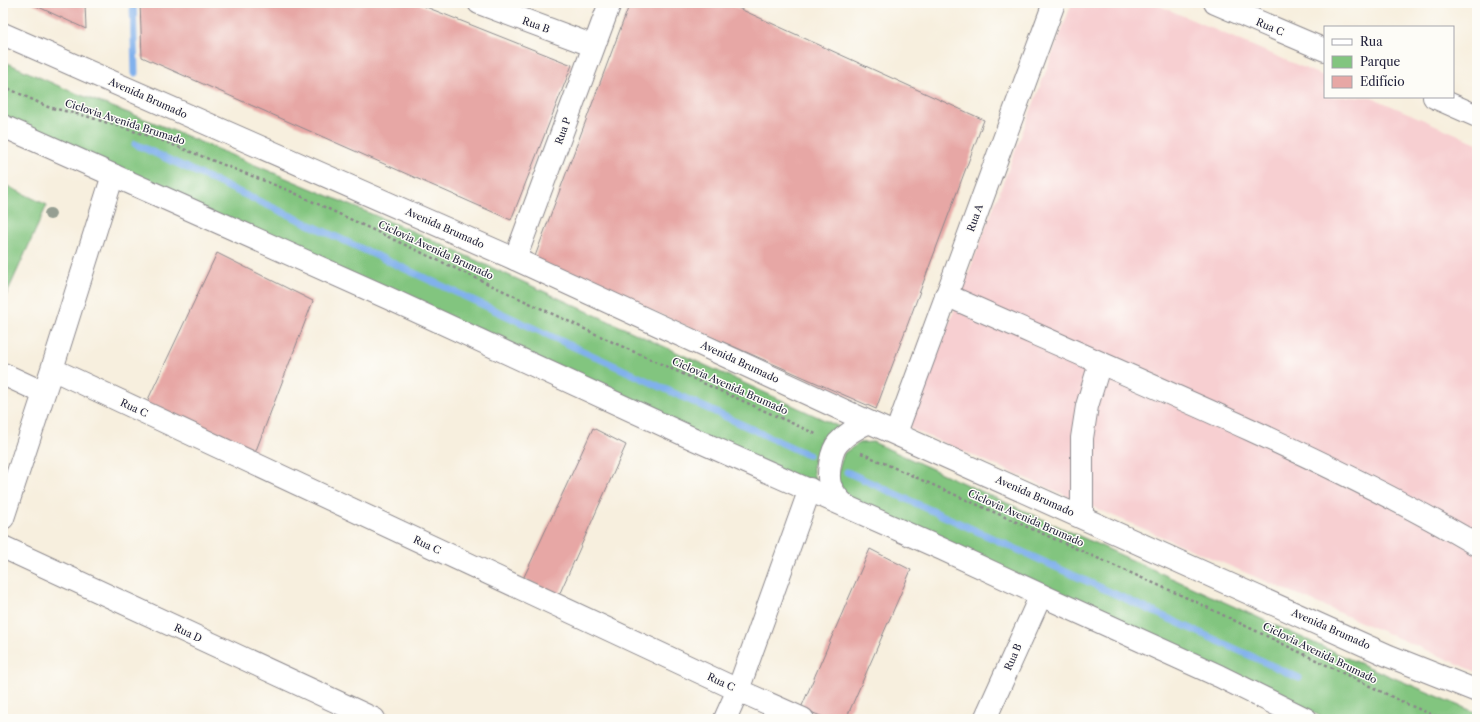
<svg xmlns="http://www.w3.org/2000/svg" width="1480" height="722" font-family="'Libre Caslon Text',serif">
<style>
.built{fill:#f7cfd1}
.green{fill:#82c57f;stroke:#52745d}
.lines{fill:none;stroke-linecap:round;stroke-linejoin:round}
.stream{stroke:#81b1ec;stroke-width:7}
.building{fill:#e7a7a5}
.minor-casing{stroke:#8c888c;stroke-width:24}
.major-casing{stroke:#8c888c;stroke-width:24}
.path{stroke:#8c888c;stroke-width:2.5;stroke-dasharray:3 3;stroke-linecap:butt}
.minor{stroke:#fff;stroke-width:22}
.major{stroke:#fff;stroke-width:22}
.tree{fill:#959e92}
.labels{text-anchor:middle;dominant-baseline:central;stroke-width:3;stroke-linejoin:round;paint-order:stroke}
.street-label{font-size:10px;fill:#22223b;stroke:#fdfcf7}
</style>
<rect width="100%" height="100%" fill="#fdfcf7"/>
<filter id="ink" filterUnits="userSpaceOnUse"><feTurbulence type="fractalNoise" baseFrequency=".025" numOctaves="2"/><feDisplacementMap in="SourceGraphic" scale="8" xChannelSelector="R" yChannelSelector="G"/><feConvolveMatrix kernelMatrix="1 2 1 2 8 2 1 2 1" color-interpolation-filters="sRGB"/></filter>
<filter id="wash" filterUnits="userSpaceOnUse"><feTurbulence type="fractalNoise" baseFrequency=".012" numOctaves="4" result="noise"/><feDisplacementMap in="SourceGraphic" scale="16" xChannelSelector="R" yChannelSelector="G"/><feGaussianBlur stdDeviation="0.9" result="paint"/><feColorMatrix in="noise" values="0 0 0 0 0 0 0 0 0 0 0 0 0 0 0 0 0 1.4 0 .05"/><feComposite in="paint" operator="in"/></filter>
<g filter="url(#wash)">
<rect width="100%" height="100%" fill="#f7efde"/>
<path class="built" d="M1072,3H1153L1325,77V97H1371L1477,143V672L909,428Z"/>
<path class="green" d="M3,61L70,91L155,123L412,231L842,428C828,437 812,452 813,471C814,477 816,483 818,489L3,118Z
M3,184L47,205L3,302Z
M873,442L1347,658L1477,713V719H1327L1198,660L853,505L836,478L844,453L859,443Z"/>
<g class="lines">
<path class="stream" d="M133,3L135,73
M135,144L808,455
M847,472L1299,678"/>
</g>
<g id="blocks">
<path class="building" d="M30,3H85L86,29Z
M140,3H416L572,65L511,220L142,57Z
M630,3H727L984,120L876,409L534,259Z
M217,253L313,301L252,461L144,408Z
M593,428L626,445L559,595L523,579Z
M870,549L911,570L846,719H828L801,708Z"/>
</g>
</g>
<g filter="url(#ink)">
<use href="#blocks" fill-opacity="0" stroke="#8c888c" stroke-width="1"/>
<g class="lines">
<g class="minor-casing">
<path id="minor" d="M479,3L594,46
M1215,3L1325,50
M1434,97L1477,116
M515,259L610,3
M946,295C1048,340 1150,384 1251,430C1327,465 1404,502 1477,545
M52,369L738,690L803,719
M3,374L44,393
M896,433L1054,3
M1082,517V438L1087,406L1100,363
M3,518L52,369L113,175
M3,547L374,719
M725,719L738,690L810,489
M985,719L1041,595"/>
</g>
<g class="major-casing">
<path id="major" d="M3,34L515,259L869,422L1389,656L1477,691
M3,126L388,298L685,435L942,549L1041,595L1219,676L1306,719
M845,505C839,500 833,492 830,485C827,474 831,451 838,443C846,434 858,427 869,422"/>
</g>
<path class="path" d="M3,86L48,107L86,116L158,139L290,191L619,345L818,435
M861,453L1194,601L1409,705L1443,719"/>
<use href="#minor" class="minor"/>
<use href="#major" class="major"/>
</g>
<circle class="tree" cx="50" cy="214" r="6"/>
</g>
<g class="labels">
<g class="street-label">
<text transform="translate(536 25) rotate(20)">Rua B</text>
<text transform="translate(1270 27) rotate(23)">Rua C</text>
<text transform="translate(148 98) rotate(24)">Avenida Brumado</text>
<text transform="translate(125 122) rotate(18)">Ciclovia Avenida Brumado</text>
<text transform="translate(563 131) rotate(-70)">Rua P</text>
<text transform="translate(975 218) rotate(-70)">Rua A</text>
<text transform="translate(445 228) rotate(24)">Avenida Brumado</text>
<text transform="translate(436 250) rotate(25)">Ciclovia Avenida Brumado</text>
<text transform="translate(740 362) rotate(25)">Avenida Brumado</text>
<text transform="translate(730 386) rotate(24)">Ciclovia Avenida Brumado</text>
<text transform="translate(134 408) rotate(25)">Rua C</text>
<text transform="translate(1035 496) rotate(24)">Avenida Brumado</text>
<text transform="translate(1026 518) rotate(24)">Ciclovia Avenida Brumado</text>
<text transform="translate(427 545) rotate(25)">Rua C</text>
<text transform="translate(1331 629) rotate(24)">Avenida Brumado</text>
<text transform="translate(188 633) rotate(25)">Rua D</text>
<text transform="translate(1320 653) rotate(26)">Ciclovia Avenida Brumado</text>
<text transform="translate(1013 657) rotate(-66)">Rua B</text>
<text transform="translate(721 682) rotate(25)">Rua C</text>
</g>
</g>
<rect width="1480" height="722" fill="none" stroke="#fdfcf7" stroke-width="16"/>
<rect x="1324" y="26" width="130" height="72" fill="#fdfcf7" stroke="#a5a5ac"/>
<rect x="1332" y="39" width="20" height="6" fill="#ffffff" stroke="#a5a5ac"/>
<text x="1360" y="46" font-size="12" fill="#22223b">Rua</text>
<rect x="1332" y="56" width="20" height="12" fill="#82c57f" stroke="#a5a5ac"/>
<text x="1360" y="66" font-size="12" fill="#22223b">Parque</text>
<rect x="1332" y="76" width="20" height="12" fill="#e7a7a5" stroke="#a5a5ac"/>
<text x="1360" y="86" font-size="12" fill="#22223b">Edifício</text>
</svg>
